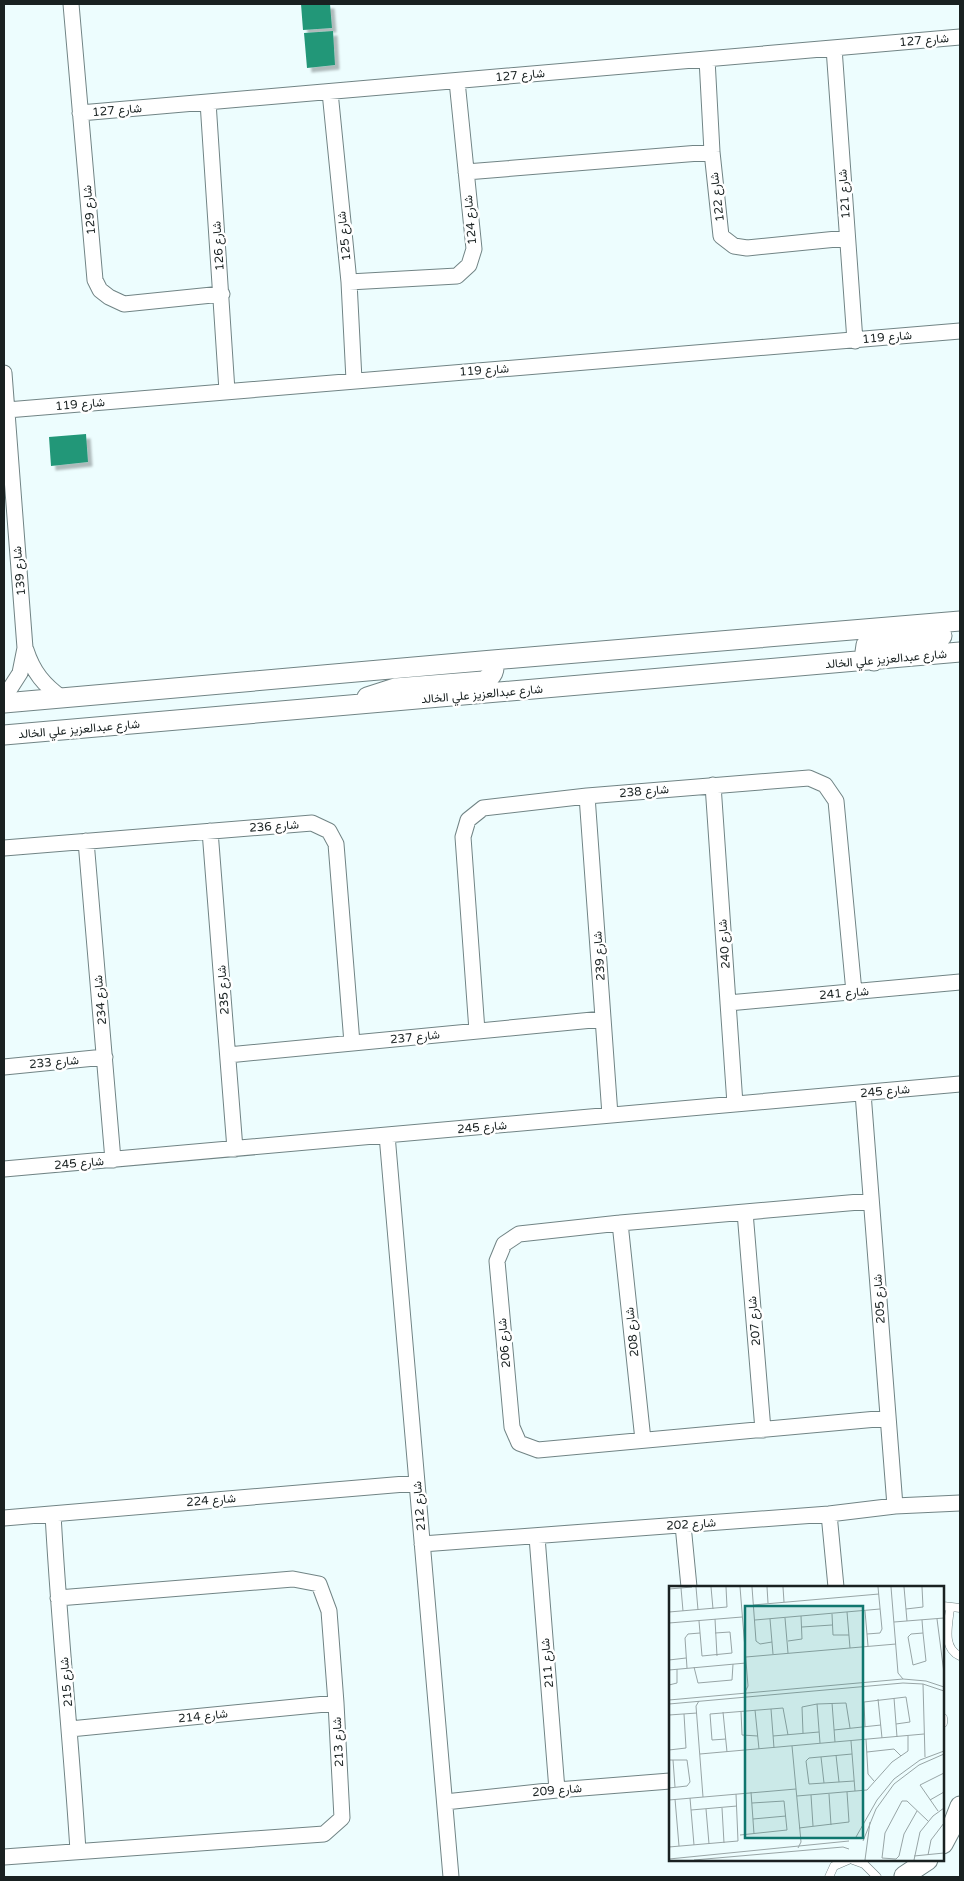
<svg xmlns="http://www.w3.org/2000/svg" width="964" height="1881" font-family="'Varela Round',Vazirmatn,sans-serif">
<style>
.building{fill:#239778;filter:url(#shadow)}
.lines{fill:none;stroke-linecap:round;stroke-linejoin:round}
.service-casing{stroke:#718485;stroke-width:9}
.minor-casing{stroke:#718485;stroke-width:17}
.tertiary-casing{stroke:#718485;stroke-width:21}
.service{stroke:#fff;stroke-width:8}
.minor{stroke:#fff;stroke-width:15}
.tertiary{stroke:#fff;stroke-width:19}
.labels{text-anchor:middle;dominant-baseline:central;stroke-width:5;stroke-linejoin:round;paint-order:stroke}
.street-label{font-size:12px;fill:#192121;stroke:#fff}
.inset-road{fill:none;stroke:#98a5a6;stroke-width:1}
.view{fill:#0f766e;fill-opacity:0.15;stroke:#0f766e;stroke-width:2.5}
.inset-edge{fill:none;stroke:#192121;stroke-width:2.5}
</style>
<defs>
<filter id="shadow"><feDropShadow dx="4.5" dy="4.5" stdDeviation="1" flood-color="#0004"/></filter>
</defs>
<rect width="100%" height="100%" fill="#edfdfe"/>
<path class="building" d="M301,4H330L332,28L303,30Z
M333,31L335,65L307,68L304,33Z
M86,434L88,462L51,466L49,437Z"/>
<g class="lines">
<g class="service-casing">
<path id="service" d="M943,1606L960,1608
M950,1607C949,1623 941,1648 960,1656
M943,1723V1718
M853,1860L864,1864L877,1877
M829,1877L834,1866L848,1860"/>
</g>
<g class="minor-casing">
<path id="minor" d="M71,4L95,280L100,290L109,297L124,304L222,294
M834,48L855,341
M707,59L712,152L721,236L734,246L747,248L847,238
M330,92L349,282L354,380
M208,102L227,391
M80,113L960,37
M466,172L712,152
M349,282L457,276L469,265L474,249L457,81
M4,373L25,648L20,673L4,698
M7,410L960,331
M26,650C33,672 44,685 62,698
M713,785L735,1104
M587,796L610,1115
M210,831L235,1149
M86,841L113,1160
M4,848L312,823L329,831L336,844L352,1043
M728,1003L960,982
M477,1031L463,837L468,820L483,808L587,796L809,778L825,785L836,801L854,992
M228,1055L603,1019
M4,1067L105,1057
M863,1093L895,1506
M387,1135L451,1877
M4,1169L960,1084
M871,1201L620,1223L519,1234L504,1244L497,1261L512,1427L519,1443L538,1450L888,1418
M745,1212L763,1430
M620,1223L643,1440
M53,1514C59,1626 71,1738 78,1851
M829,1514L836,1587
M4,1518L417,1483
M683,1525L689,1587
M537,1537L557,1790
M422,1544L829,1514L895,1506L960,1503
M70,1729L336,1703
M445,1802L557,1790L670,1781
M4,1857L324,1834L342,1818L336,1703L329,1611L319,1584L293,1579L58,1598"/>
</g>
<g class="tertiary-casing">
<path id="tertiary" d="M874,661L865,652L866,645L869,642L942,636
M367,697L395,688L483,681C493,677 496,670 493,660
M4,703L493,660L960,621
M4,735L960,652
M943,1844L951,1829L960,1806
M904,1876L928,1860"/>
</g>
<use href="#service" class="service"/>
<use href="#minor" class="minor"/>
<use href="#tertiary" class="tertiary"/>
</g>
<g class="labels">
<g class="street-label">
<text transform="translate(924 40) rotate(-5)">شارع 127</text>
<text transform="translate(520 75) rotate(-5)">شارع 127</text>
<text transform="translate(117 110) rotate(-5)">شارع 127</text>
<text transform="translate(844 194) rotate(-94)">شارع 121</text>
<text transform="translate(717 197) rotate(-97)">شارع 122</text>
<text transform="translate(89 210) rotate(-95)">شارع 129</text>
<text transform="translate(470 220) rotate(-95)">شارع 124</text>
<text transform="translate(344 236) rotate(-96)">شارع 125</text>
<text transform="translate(218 246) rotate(-94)">شارع 126</text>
<text transform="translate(887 337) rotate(-5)">شارع 119</text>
<text transform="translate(484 370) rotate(-4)">شارع 119</text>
<text transform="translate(80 404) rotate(-5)">شارع 119</text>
<text transform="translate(19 571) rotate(-95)">شارع 139</text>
<text transform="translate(886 659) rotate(-5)">شارع عبدالعزيز علي الخالد</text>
<text transform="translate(482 694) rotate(-5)">شارع عبدالعزيز علي الخالد</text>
<text transform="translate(79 729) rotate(-5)">شارع عبدالعزيز علي الخالد</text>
<text transform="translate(644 791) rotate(-5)">شارع 238</text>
<text transform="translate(274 826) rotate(-4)">شارع 236</text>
<text transform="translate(724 944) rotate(-94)">شارع 240</text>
<text transform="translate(599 956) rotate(-94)">شارع 239</text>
<text transform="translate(223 990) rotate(-94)">شارع 235</text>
<text transform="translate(844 993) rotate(-5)">شارع 241</text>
<text transform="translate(100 1000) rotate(-95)">شارع 234</text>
<text transform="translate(415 1037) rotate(-6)">شارع 237</text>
<text transform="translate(54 1062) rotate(-5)">شارع 233</text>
<text transform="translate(885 1091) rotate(-5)">شارع 245</text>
<text transform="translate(482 1127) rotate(-5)">شارع 245</text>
<text transform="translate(79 1163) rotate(-5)">شارع 245</text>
<text transform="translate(879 1299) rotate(-94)">شارع 205</text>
<text transform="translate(754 1321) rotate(-95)">شارع 207</text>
<text transform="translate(632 1332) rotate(-96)">شارع 208</text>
<text transform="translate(504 1343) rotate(-95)">شارع 206</text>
<text transform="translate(211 1500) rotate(-5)">شارع 224</text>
<text transform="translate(419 1506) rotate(-95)">شارع 212</text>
<text transform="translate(691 1524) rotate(-4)">شارع 202</text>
<text transform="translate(547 1663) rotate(-95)">شارع 211</text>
<text transform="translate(66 1682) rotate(-95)">شارع 215</text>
<text transform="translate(203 1716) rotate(-6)">شارع 214</text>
<text transform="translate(338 1742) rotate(-93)">شارع 213</text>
<text transform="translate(557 1790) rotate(-5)">شارع 209</text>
</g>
</g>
<g transform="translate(669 1586)">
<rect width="275" height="275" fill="#edfdfe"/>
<path class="inset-road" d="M27,1L29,24M42,1L44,23M71,1L79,100L76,106M83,1L87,55L91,58L103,56M98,1L99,17M114,1L115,16M222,1L229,87L234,93M235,1L238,35M12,2L14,25M0,3L23,1M84,19L210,8M237,23L254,21L253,1M196,25L199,60M0,26L58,21L57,1M178,26L181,62M163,28L164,49H180M116,32L119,67M46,33L48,70M101,33L104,68M268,33L275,87M86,34L211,23M253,34L254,47L257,75L244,79L239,51L242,48L254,47M30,35L33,70L63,67L61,46L46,47M225,36L275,32M0,37L73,31M133,41L163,39M198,48L211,47L213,43L209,1M119,55L133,53L132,30M77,71L227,58M0,74L17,72M25,81L29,97L63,94L64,78M18,82L16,52L19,48L31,47M0,84L77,77M254,98L256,171M0,99L8,97V83M225,112L228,151M209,113L213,152M0,114L234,93L257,95L275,101M30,115L27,120L34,211M163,117L166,156M0,118L234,97L254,98L275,105M148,118L151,157M102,123L105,162M86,124L90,163M72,125L73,149L89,150M54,126L58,166M0,129L28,127M196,141L195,116L237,111L241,136L227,138M165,144L212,139M134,147L133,121L148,118L177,117L181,142M104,150L150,146M57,153L43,154L41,128L114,122L119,149M197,153L199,188L205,195M182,155L186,205M123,160L132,256L129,262M0,164L17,162L15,128M198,166L225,163L232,170M31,168L255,148M183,168L140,172L137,175L140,198L185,195M167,169L170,196M152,171L155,197M0,174H18L21,196L18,200L0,202M4,174L6,201M82,206L85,248M160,208L162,239M142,209L144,240M128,210L198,204L223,176L239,165V150M21,212L25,259M6,213L10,260M0,214L127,203M261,214L275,206M53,222L55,257M37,223L40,258M22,224L68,220M248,225L235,248L230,270L227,273L213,272L216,247L233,215H238L259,235M269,225L251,199L275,187M84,233L117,230M130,242L180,236L178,206M71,249L118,244L115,215L83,217M187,251L208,214L225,193L251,174L275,165M194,255L207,223L225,198L250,179L275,168M0,261L69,255L67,208M259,269L262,254L275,237M245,270L275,267M0,273L180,255M25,274L174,261L180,263M196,274L201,236M245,274L251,246L264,230L275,222"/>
<path class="view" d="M76,20H194V252H76Z"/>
<rect width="275" height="275" class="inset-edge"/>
</g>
<rect width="964" height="1881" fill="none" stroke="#192121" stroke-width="10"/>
</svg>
